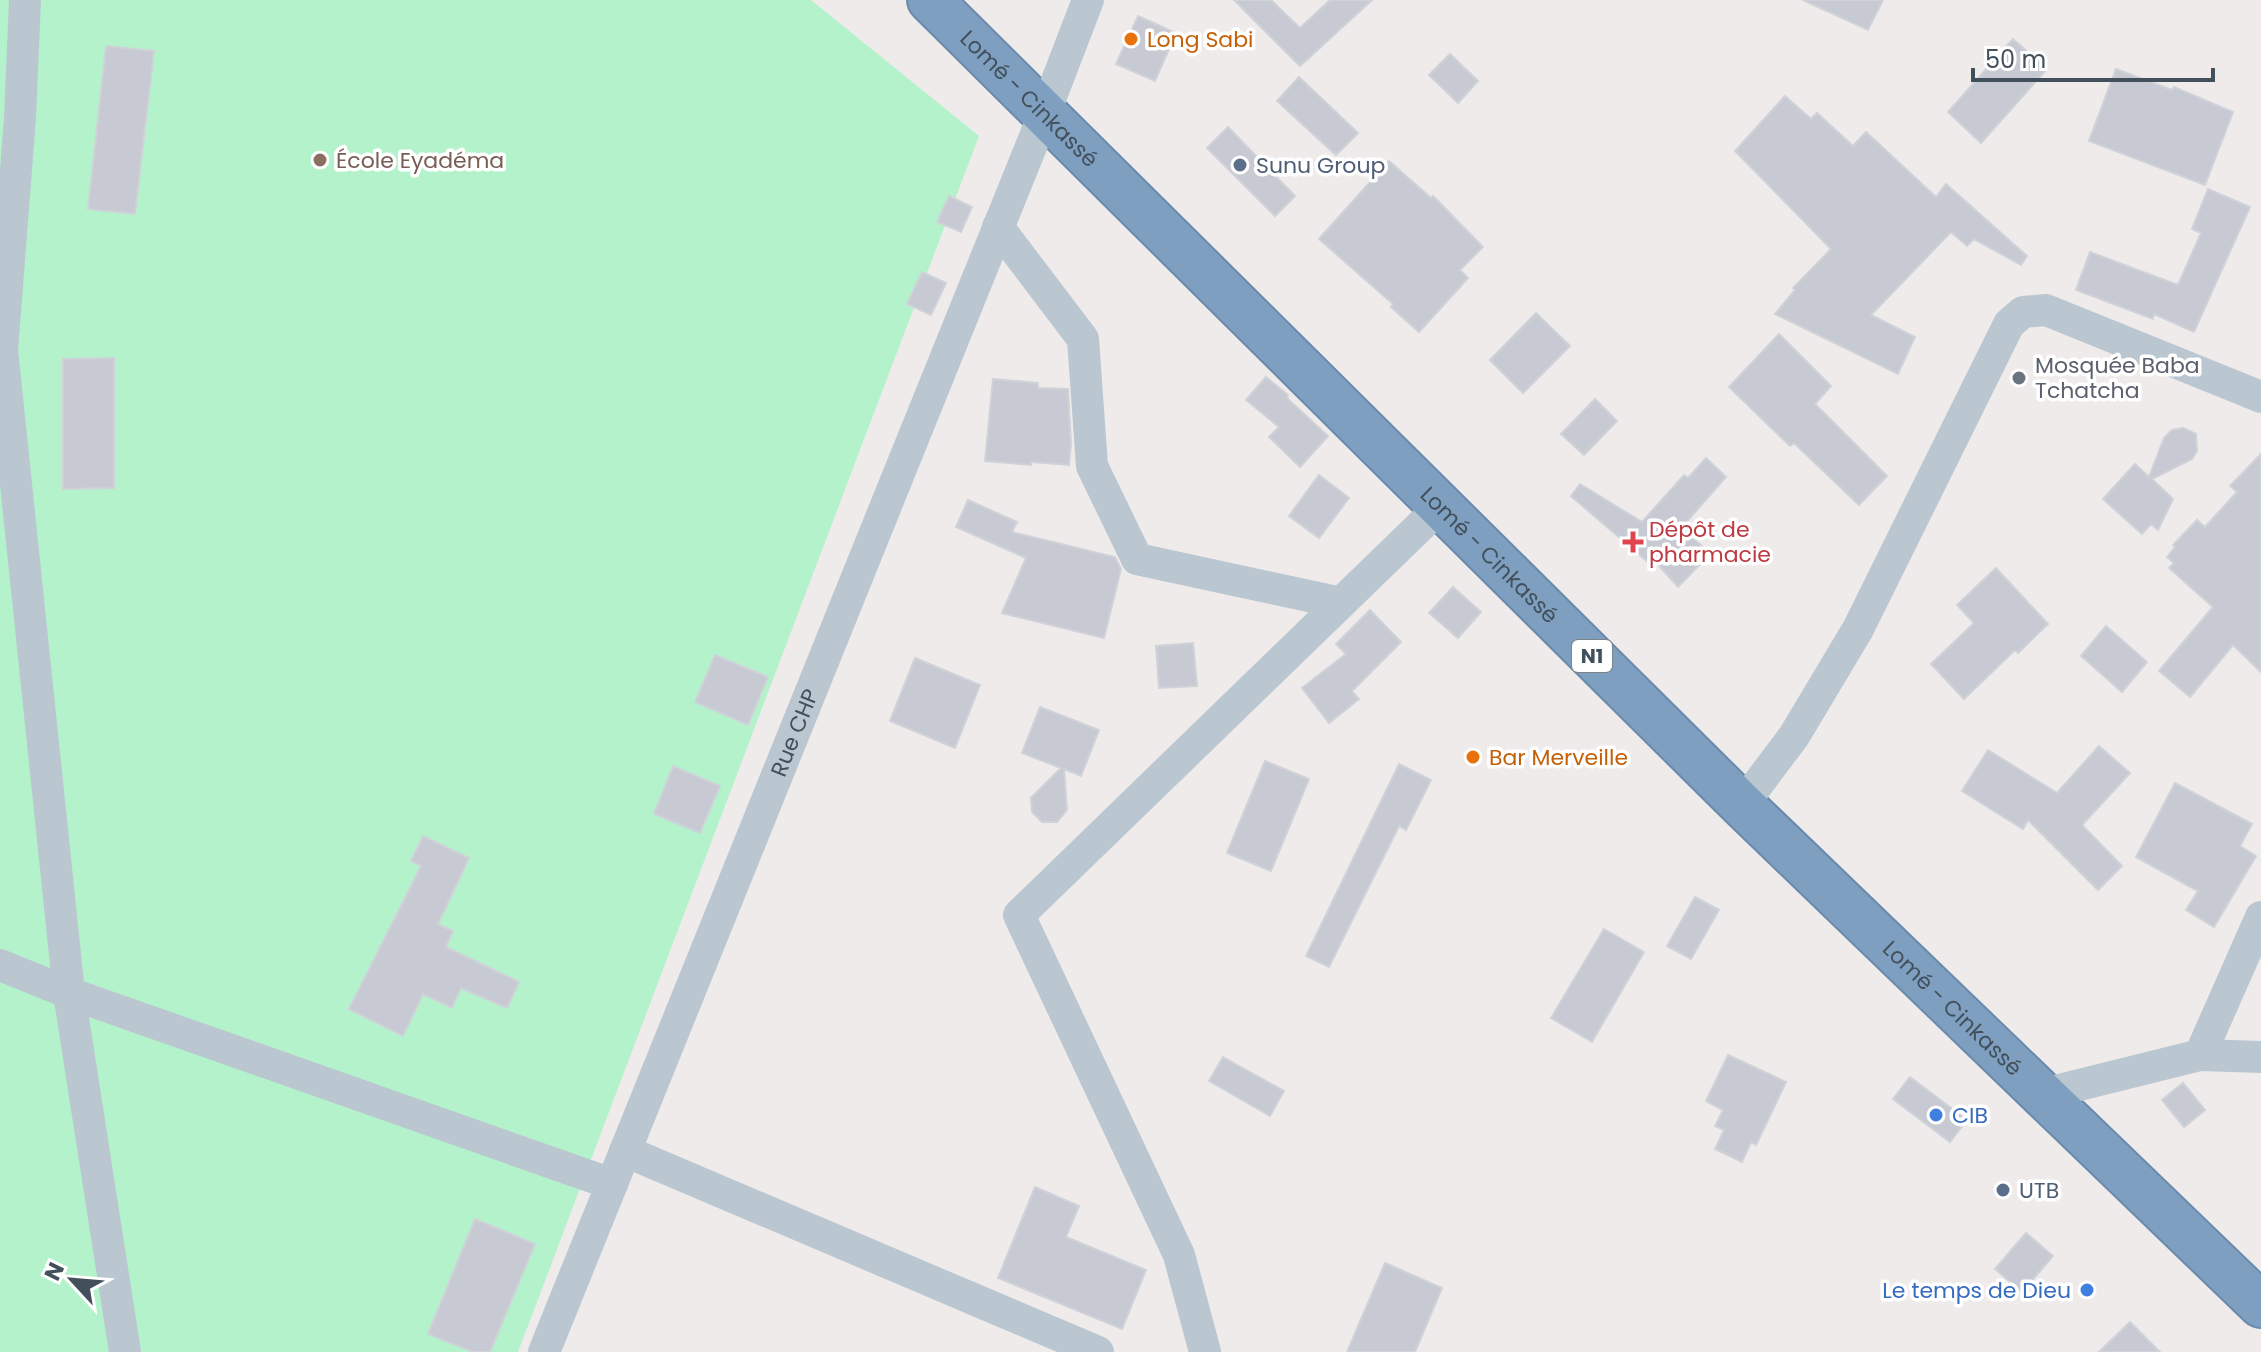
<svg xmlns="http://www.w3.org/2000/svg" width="2261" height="1352" font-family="Poppins,sans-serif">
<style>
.green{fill:#b4f2cb}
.building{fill:#c7cad2;stroke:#cfd2d8;stroke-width:2}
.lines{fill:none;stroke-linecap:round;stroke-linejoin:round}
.highway-casing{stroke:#698aac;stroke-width:48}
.minor{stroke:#bac7d0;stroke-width:32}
.highway{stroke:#7e9fc0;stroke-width:44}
.food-dot{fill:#e8710a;stroke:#fff;stroke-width:3}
.education-dot{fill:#8d6e63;stroke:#fff;stroke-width:3}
.service-dot{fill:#5c6f8a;stroke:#fff;stroke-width:3}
.worship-dot{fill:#6b7280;stroke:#fff;stroke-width:3}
.health-dot{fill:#e0444e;stroke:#fff;stroke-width:3}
.shop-dot{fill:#3f7fe0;stroke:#fff;stroke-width:3}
.labels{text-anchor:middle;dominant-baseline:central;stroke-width:7;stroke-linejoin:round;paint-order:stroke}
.shield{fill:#fff;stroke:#7b848c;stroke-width:2}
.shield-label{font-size:20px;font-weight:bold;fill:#42505b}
.food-label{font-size:22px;fill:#c56008;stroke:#fff;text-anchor:start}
.street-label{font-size:22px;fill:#42505b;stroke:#fff}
.education-label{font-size:22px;fill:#785e54;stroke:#fff;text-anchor:start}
.service-label{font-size:22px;fill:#4e5e75;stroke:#fff;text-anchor:start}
.worship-label{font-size:22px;fill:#5b616d;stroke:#fff;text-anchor:start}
.health-label{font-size:22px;fill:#be3a42;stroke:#fff;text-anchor:start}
.shop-label{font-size:22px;fill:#366cbe;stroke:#fff;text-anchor:start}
</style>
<rect width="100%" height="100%" fill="#efebeb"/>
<path class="green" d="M0,0H811L979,136L518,1352H0Z"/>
<path class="building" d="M1234,0H1271L1300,28L1330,0H1372L1300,66Z
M1803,0H1883L1868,30Z
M1138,16L1176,33L1155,81L1116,64Z
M2013,39L2047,69L1981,143L1948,112Z
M106,46L154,51L135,214L88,209Z
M1450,54L1478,81L1458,103L1429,75Z
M2116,69L2172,90L2174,87L2233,112L2205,185L2089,141Z
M1299,77L1358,133L1336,155L1277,101Z
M1785,96L1811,119L1817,113L1853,146L1866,132L1936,197L1946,184L2027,256L2021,265L1974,239L1967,246L1951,232L1871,315L1915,337L1898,374L1775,314L1795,290L1793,288L1831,249L1735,151Z
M1228,127L1295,196L1275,216L1207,148Z
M1389,161L1431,198L1433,196L1483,247L1460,270L1468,278L1419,332L1391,307L1393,304L1319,239Z
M2208,189L2250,207L2194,332L2154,314L2153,319L2076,290L2090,252L2178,285L2201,233L2192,229Z
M949,196L972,207L961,232L937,222Z
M922,272L946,283L931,315L907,304Z
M1536,313L1570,346L1523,393L1490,360Z
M1779,334L1831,386L1815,404L1887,476L1859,505L1794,443L1790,446L1729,387Z
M114,358V488L63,489V359Z
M1266,377L1288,395L1287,398L1328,436L1300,467L1269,437L1279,427L1246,400Z
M993,379L1038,383V388L1068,389L1071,444L1069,465L1031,462V465L985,461Z
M1595,399L1617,421L1584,455L1561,434Z
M2183,428L2196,434L2197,451L2192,459L2152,479L2173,499L2158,530L2151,524L2142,534L2103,499L2135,464L2149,477L2164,438L2172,430Z
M2261,454V672L2233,645L2190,697L2159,671L2213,607L2169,568L2174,563L2167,557L2175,547L2173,545L2197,520L2205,527L2237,492L2230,486Z
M1706,458L1726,477L1682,527L1710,554L1678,587L1654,560L1650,564L1571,496L1580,484L1642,522L1684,475L1688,478Z
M1319,475L1349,498L1319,538L1289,516Z
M968,500L1017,522L1012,532L1115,557L1121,569L1104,638L1002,613L1026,558L956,527Z
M1996,568L2048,624L2018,653L2015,650L1964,699L1931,664L1974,623L1957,605Z
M1453,587L1481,612L1458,638L1429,613Z
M1370,610L1401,642L1352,691L1359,699L1329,723L1302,688L1346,654L1336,644Z
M2106,626L2147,662L2122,692L2081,656Z
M1193,643L1197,686L1159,688L1156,646Z
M715,655L768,677L748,725L695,702Z
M915,658L980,685L955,748L890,721Z
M1040,707L1099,730L1081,776L1064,769L1067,810L1057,822H1042L1032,812L1031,798L1061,768L1022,753Z
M2099,746L2130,773L2082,825L2122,866L2098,890L2028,820L2023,829L1962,791L1988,750L2057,793Z
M1265,761L1309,779L1271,871L1227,853Z
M1399,764L1431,780L1406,830L1399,826L1329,967L1306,956Z
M673,766L720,786L700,833L654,814Z
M2175,783L2252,824L2240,846L2256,856L2214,927L2186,910L2198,891L2136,857Z
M423,836L469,858L438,924L453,931L446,947L519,982L507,1008L461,988L452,1008L423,994L403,1036L349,1009L421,866L411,861Z
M1695,897L1719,910L1691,959L1667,946Z
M1604,929L1644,952L1592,1042L1551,1018Z
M1728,1055L1786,1082L1756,1145L1751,1142L1742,1162L1715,1149L1724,1130L1715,1126L1723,1110L1706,1101Z
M1223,1057L1284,1091L1270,1116L1209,1081Z
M1910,1077L1967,1120L1950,1142L1893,1099Z
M2183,1083L2205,1110L2184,1127L2162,1100Z
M1035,1187L1079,1206L1066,1237L1146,1270L1122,1329L998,1278Z
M475,1219L535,1244L490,1352H473L428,1334Z
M2026,1233L2053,1256L2022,1292L1995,1269Z
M1385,1263L1442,1288L1415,1352H1347Z
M2130,1322L2160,1352H2099Z"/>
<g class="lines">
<g class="highway-casing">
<g id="highway">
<path id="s2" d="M930,0L1742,805L2261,1305"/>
</g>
</g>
<g class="minor">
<path d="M25,0L20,118L2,350L69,993L125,1352"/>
<path d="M998,227L1083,339L1092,466L1137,559L1341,603"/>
<path d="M1742,805L1794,736L1858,629L2009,324L2023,312L2046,310L2261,397"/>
<path d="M0,965L69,993L612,1184"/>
<path d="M2200,1055L2261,1057"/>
<path d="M2043,1094L2200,1055L2261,917"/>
<path d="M625,1151L1098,1352"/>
<path id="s1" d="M544,1352L1045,112L1088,0"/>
<path d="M1205,1352L1179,1255L1019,915L1441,506"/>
</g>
<use href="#highway" class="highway"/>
</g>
<g class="food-dot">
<circle cx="1131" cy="39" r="8"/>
<circle cx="1473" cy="757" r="8"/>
</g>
<circle class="education-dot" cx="320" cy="160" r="8"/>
<g class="service-dot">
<circle cx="1240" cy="165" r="8"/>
<circle cx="2003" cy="1190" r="8"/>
</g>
<circle class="worship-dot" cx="2019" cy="378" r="8"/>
<path class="health-dot" d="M1629 530h8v8h8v8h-8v8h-8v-8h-8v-8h8z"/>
<g class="shop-dot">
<circle cx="1936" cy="1115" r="8"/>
<circle cx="2087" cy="1290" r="8"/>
</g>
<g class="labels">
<rect class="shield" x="1572" y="640" width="40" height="32" rx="6"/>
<g class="shield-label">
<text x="1592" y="656">N1</text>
</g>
<g class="food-label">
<text x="1147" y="39">Long Sabi</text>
<text x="1489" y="757">Bar Merveille</text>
</g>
<g class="street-label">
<text stroke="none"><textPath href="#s2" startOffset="140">Lomé - Cinkassé</textPath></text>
<text stroke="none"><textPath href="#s2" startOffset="788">Lomé - Cinkassé</textPath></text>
<text stroke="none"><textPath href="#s1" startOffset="668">Rue CHP</textPath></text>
<text stroke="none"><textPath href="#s2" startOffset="1436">Lomé - Cinkassé</textPath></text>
</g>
<g class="education-label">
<text x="336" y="160">École Eyadéma</text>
</g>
<g class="service-label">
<text x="1256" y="165">Sunu Group</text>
<text x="2019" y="1190">UTB</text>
</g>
<g class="worship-label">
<text x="2035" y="365">Mosquée Baba<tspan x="2035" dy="25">Tchatcha</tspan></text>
</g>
<g class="health-label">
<text x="1649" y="529">Dépôt de<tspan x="1649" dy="25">pharmacie</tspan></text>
</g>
<g class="shop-label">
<text x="1952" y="1115">CIB</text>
<text x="2071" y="1290" text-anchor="end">Le temps de Dieu</text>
</g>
</g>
<g transform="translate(72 1280) rotate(296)" stroke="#ffffff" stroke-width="6" paint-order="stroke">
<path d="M0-6L14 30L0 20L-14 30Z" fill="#42505b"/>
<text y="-12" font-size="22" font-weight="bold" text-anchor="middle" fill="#42505b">N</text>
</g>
<path d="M1973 68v12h240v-12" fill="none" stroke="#42505b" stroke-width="4"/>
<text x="1985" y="68" font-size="24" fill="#42505b" stroke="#ffffff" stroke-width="6" paint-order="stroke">50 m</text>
</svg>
